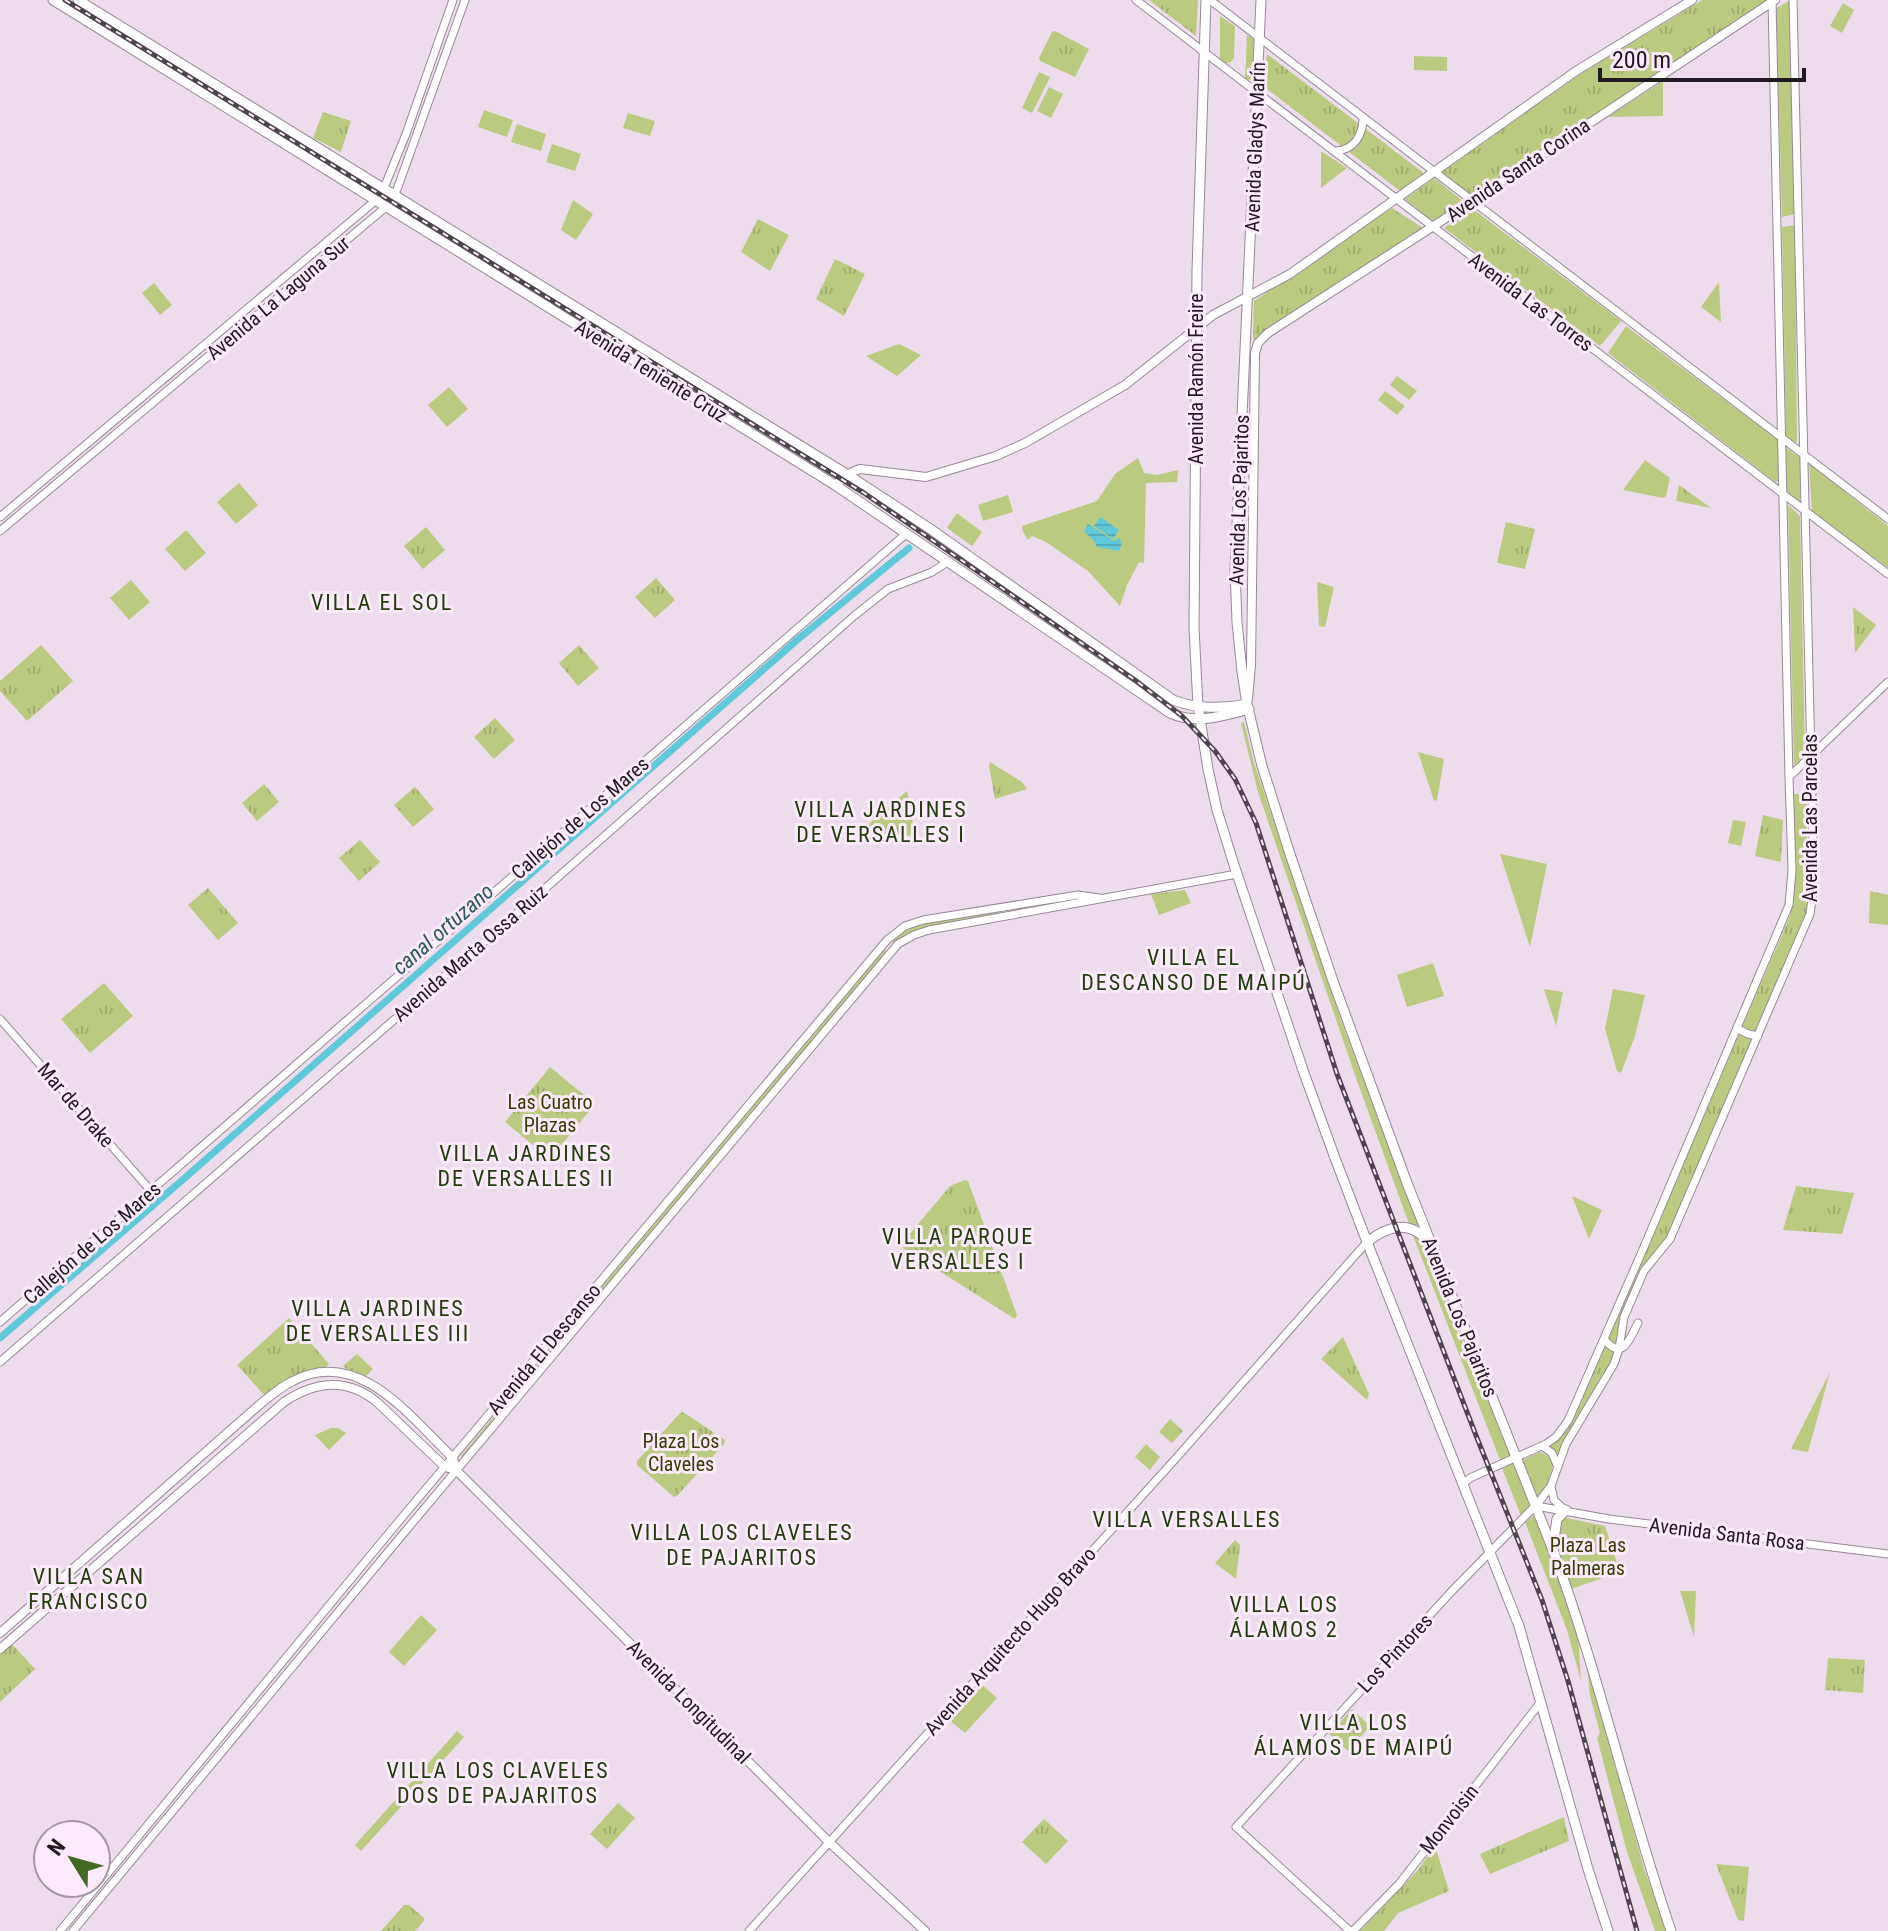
<svg xmlns="http://www.w3.org/2000/svg" width="1888" height="1931" font-family="'Roboto Condensed',sans-serif">
<style>
.grass{fill:#bbca81}
.park{fill:url(#park-tufts)}
.water{fill:url(#water-rules)}
.lines{fill:none;stroke-linecap:round;stroke-linejoin:round}
.canal{stroke:#61c8da;stroke-width:7}
.tertiary-casing{stroke:#978896;stroke-width:9}
.secondary-casing{stroke:#978896;stroke-width:10}
.primary-casing{stroke:#978896;stroke-width:11}
.tertiary{stroke:#fff;stroke-width:7}
.secondary{stroke:#fff;stroke-width:8}
.primary{stroke:#fff;stroke-width:9}
.rail-casing{stroke:#4d454d;stroke-width:5}
.rail{stroke:#fbeaf9;stroke-width:2;stroke-dasharray:6;stroke-linecap:butt}
.labels{text-anchor:middle;dominant-baseline:central;stroke-width:6;stroke-linejoin:round;paint-order:stroke}
.street-label{font-size:20px;fill:#201a20;stroke:#fbeaf9}
.park-label{font-size:20px;fill:#353d03;stroke:#fbeaf9}
.neighbourhood-label{font-size:22px;letter-spacing:2px;fill:#223d0d;stroke:#fbeaf9}
.water-label{font-size:22px;font-style:italic;fill:#2d5a62;stroke:#fbeaf9}
</style>
<defs>
<pattern id="park-tufts" width="24" height="20" patternUnits="userSpaceOnUse" patternTransform="scale(2)"><rect width="24" height="20" fill="#bbca81"/><path d="M3 7l-1-3M5 7V3M7 7l1-3M15 17l-1-3M17 17v-4M19 17l1-3" fill="none" stroke="#a0ad6f"/></pattern>
<pattern id="water-rules" width="6" height="5" patternUnits="userSpaceOnUse" patternTransform="scale(2)"><rect width="6" height="5" fill="#61c8da"/><path d="M0 2.5h6" fill="none" stroke="#54abbb"/></pattern>
</defs>
<rect width="100%" height="100%" fill="#edddec"/>
<path class="grass" d="M1789,1L1795,214L1782,217L1776,8Z
M1843,3L1854,10L1842,33L1830,26Z
M1220,16L1235,26L1234,58L1231,62L1224,64L1220,61Z
M1247,35L1255,40L1253,79L1248,80L1245,79Z
M1414,56L1447,57V71L1414,70Z
M1039,72L1050,77L1032,113L1022,108Z
M1663,81V116L1608,117Z
M1049,87L1063,94L1051,118L1037,111Z
M484,110L513,120L507,137L478,127Z
M628,113L655,121L650,136L623,128Z
M517,124L546,134L541,151L511,142Z
M552,144L581,154L575,171L546,162Z
M1321,151L1347,168L1321,188Z
M573,200L593,214L576,240L561,230Z
M1795,225L1797,443L1786,438L1782,227Z
M1719,282L1721,322L1701,307Z
M154,283L172,305L160,315L142,293Z
M1626,326L1778,440L1779,481L1775,482L1608,353Z
M899,344L921,355L897,376L866,356Z
M1397,376L1417,391L1409,400L1390,385Z
M449,387L468,409L447,427L428,405Z
M1385,391L1405,406L1397,415L1378,400Z
M1785,447L1800,458V503L1784,492Z
M1138,458L1144,473L1157,475L1178,470L1177,482L1146,483L1144,563L1139,562L1127,585L1120,606L1088,571L1046,542L1032,536L1028,540L1023,532L1022,526L1097,501L1115,474Z
M1645,460L1670,478L1666,496L1663,498L1623,490Z
M1809,463L1888,526V568L1812,512Z
M239,483L258,505L236,524L217,502Z
M1008,495L1013,512L983,521L978,505Z
M1788,505L1800,516L1805,755L1794,766Z
M957,513L982,532L972,546L947,528Z
M186,530L206,553L185,571L165,549Z
M131,580L150,602L129,620L110,598Z
M1317,582L1334,587L1325,627L1319,626Z
M1244,722L1254,763L1345,1031L1422,1231L1409,1224L1356,1078L1258,792L1241,723Z
M1418,752L1444,759L1437,800L1434,801Z
M1733,820L1746,822L1741,846L1728,843Z
M1500,854L1547,864L1530,947Z
M1000,911V915L923,930L893,946L892,940C913,920 970,916 1000,911Z
M885,949L887,954L598,1298L595,1295Z
M1433,963L1444,996L1407,1007L1397,975Z
M1544,989L1563,992L1556,1026Z
M1613,989L1645,995L1635,1036L1621,1073L1617,1071L1605,1029Z
M1572,1196L1602,1210L1589,1239Z
M1412,1233L1417,1235L1422,1242L1459,1335L1472,1356L1510,1455L1500,1460Z
M587,1304L591,1308L464,1460L461,1456Z
M1830,1372L1808,1452L1791,1449Z
M331,1428H338L346,1433L329,1450L315,1435Z
M1540,1452L1548,1456L1553,1465L1547,1486L1538,1499L1521,1461Z
M1513,1463L1531,1505L1521,1516L1502,1468Z
M1535,1515L1564,1591L1578,1634L1581,1681L1567,1630L1525,1522Z
M1680,1591H1696L1694,1637Z
M421,1615L437,1630L404,1666L389,1652Z
M1587,1665L1644,1868L1667,1931H1655L1627,1852L1597,1738L1600,1733L1590,1696Z
M980,1683L997,1698L965,1733L948,1719Z
M457,1731L464,1737L361,1851L355,1845Z"/>
<path class="park" d="M1149,0H1198L1196,36Z
M1702,0H1768L1474,197L1441,172L1582,73Z
M1055,31L1089,49L1075,77L1040,61L1039,58L1052,32Z
M1267,54L1425,174L1400,191L1263,86Z
M323,112L351,121L341,152L313,138Z
M1434,178L1463,201L1434,223L1405,199Z
M1392,208L1423,228L1253,340L1254,301Z
M1473,209L1621,321L1600,346L1444,228Z
M758,219L789,235L770,271L741,252Z
M835,259L865,274L844,316L816,299Z
M1679,485L1711,508L1676,501Z
M1506,522L1535,529L1525,569L1497,563Z
M426,527L445,550L423,569L404,546Z
M656,578L675,600L655,618L635,597Z
M1853,607L1876,625L1855,653Z
M41,645L73,681L27,721L0,691V681Z
M579,645L599,668L578,686L559,663Z
M495,718L515,740L494,759L474,737Z
M990,762L1022,782L1027,789L995,799L989,766Z
M264,784L279,802L257,821L242,803Z
M415,787L434,809L413,827L394,805Z
M907,791L915,835L847,843Z
M1793,794H1806L1809,894L1806,915L1663,1245L1643,1267L1613,1360L1557,1455L1547,1446L1565,1431L1573,1419L1790,916C1799,877 1794,835 1793,794Z
M1763,815L1783,820L1781,862L1755,856Z
M360,840L380,862L359,881L339,858Z
M208,888L238,923L218,940L188,905Z
M1185,890L1191,903L1159,915L1151,894Z
M1870,891L1888,895V925L1869,923Z
M104,983L133,1016L90,1053L61,1019Z
M550,1067L595,1104L550,1159L505,1122Z
M965,1180L968,1181L1017,1315L1015,1319L903,1248V1242L950,1186Z
M1796,1186L1854,1193L1842,1234L1783,1230Z
M289,1318L329,1364L326,1367L293,1377L265,1396L237,1365Z
M1343,1337L1369,1394L1367,1400L1321,1359Z
M357,1354L373,1369L365,1377C358,1372 350,1373 343,1366Z
M683,1412L725,1440L724,1444L677,1496L674,1497L637,1465V1461L680,1413Z
M1170,1419L1183,1431L1172,1443L1159,1432Z
M1146,1444L1160,1457L1150,1470L1135,1457Z
M1562,1517L1605,1526L1620,1572L1571,1589L1557,1544Z
M1235,1540L1240,1545L1236,1579L1215,1563Z
M12,1644L35,1669L0,1702V1655Z
M1828,1658L1865,1660L1863,1693L1825,1690Z
M1352,1709L1370,1726L1348,1751L1329,1734Z
M618,1803L635,1818L607,1849L590,1834Z
M1564,1817L1569,1841L1490,1874L1480,1854Z
M1044,1819L1068,1841L1046,1864L1022,1842Z
M1435,1846L1449,1891L1398,1913L1384,1931H1360L1417,1871Z
M1716,1864L1749,1867L1744,1921L1738,1920Z
M404,1905H409L424,1918V1921L415,1931H381Z"/>
<path class="water" d="M1100,517L1119,530L1113,539L1094,526Z
M1088,524L1114,541L1119,538L1122,543L1119,551L1097,547L1093,540L1084,531Z"/>
<g class="lines">
<path class="canal" d="M0,1338L187,1176L797,640L909,548"/>
<g class="tertiary-casing">
<path id="tertiary" d="M1136,0L1888,574
M1210,0L1888,519
M1336,151C1354,150 1363,135 1363,118
M0,517L375,201L384,188L406,134L453,0
M0,531L386,207L395,195L465,0
M1789,777L1888,682
M0,1019L151,1191
M1738,1029L1748,1034L1758,1036
M0,1322L907,533
M1605,1340C1623,1362 1630,1338 1638,1323
M0,1362L532,900L854,616L888,589L932,572L949,561
M1542,1446L1552,1453L1557,1465
M1463,1484L1470,1478L1546,1444L1556,1437L1568,1421L1644,1247L1789,905L1792,870L1789,777L1772,0
M1551,1486L1554,1500L1564,1509
M1536,1506L1609,1519L1888,1554
M60,1931L394,1527L887,940L905,926L923,920L1078,895L1099,898
M73,1931L403,1534L898,944L914,935L929,930L1237,874
M749,1931L1178,1456L1367,1242
M1350,1931L1236,1827L1451,1592L1538,1503L1551,1486L1566,1444L1614,1364L1619,1349L1624,1317L1644,1271L1670,1239L1810,914L1814,885L1793,0
M1353,1931L1399,1884L1540,1703"/>
</g>
<g class="secondary-casing">
<path id="secondary" d="M835,485L852,472L860,469L926,477L996,456L1025,443L1125,385L1213,315L1290,274L1576,71L1692,0
M1248,699L1251,665L1255,353L1258,343L1268,333L1477,198L1775,0
M0,1633L258,1406C269,1397 280,1387 293,1381C359,1346 411,1418 453,1458L456,1470
M0,1649L284,1402C316,1381 347,1377 378,1403L445,1467L456,1470L829,1842L925,1931"/>
</g>
<g class="primary-casing">
<path id="primary" d="M53,0L835,485L1170,713C1196,725 1222,716 1249,709
M78,0L848,475L929,528L1173,700C1196,709 1224,709 1247,704
M1206,0L1197,271L1194,628L1198,706L1208,769L1217,810L1234,865L1304,1073L1335,1158L1367,1242L1519,1626L1588,1869L1608,1931
M1261,0L1235,569L1237,622L1242,672L1247,704L1262,766L1289,851L1333,981L1407,1183L1553,1550C1599,1674 1628,1805 1671,1931
M1367,1242C1388,1226 1409,1219 1429,1242
M1553,1546L1557,1519L1566,1510"/>
</g>
<use href="#tertiary" class="tertiary"/>
<use href="#secondary" class="secondary"/>
<use href="#primary" class="primary"/>
<g class="rail-casing">
<path id="rail" d="M65,0L864,493L1135,680L1182,716L1215,751L1235,779L1256,823L1337,1074L1477,1438L1542,1600L1568,1681L1637,1931"/>
</g>
<use href="#rail" class="rail"/>
</g>
<g class="labels">
<g class="street-label">
<text transform="translate(1255 147) rotate(-88)">Avenida Gladys Marín</text>
<text transform="translate(1518 170) rotate(-34)">Avenida Santa Corina</text>
<text transform="translate(278 298) rotate(-40)">Avenida La Laguna Sur</text>
<text transform="translate(1531 302) rotate(37)">Avenida Las Torres</text>
<text transform="translate(651 371) rotate(32)">Avenida Teniente Cruz</text>
<text transform="translate(1196 379) rotate(-90)">Avenida Ramón Freire</text>
<text transform="translate(1239 500) rotate(-88)">Avenida Los Pajaritos</text>
<text transform="translate(580 818) rotate(-41)">Callejón de Los Mares</text>
<text transform="translate(1810 818) rotate(-90)">Avenida Las Parcelas</text>
<text transform="translate(470 953) rotate(-41)">Avenida Marta Ossa Ruiz</text>
<text transform="translate(76 1105) rotate(49)">Mar de Drake</text>
<text transform="translate(92 1243) rotate(-41)">Callejón de Los Mares</text>
<text transform="translate(1460 1317) rotate(68)">Avenida Los Pajaritos</text>
<text transform="translate(544 1349) rotate(-50)">Avenida El Descanso</text>
<text transform="translate(1727 1534) rotate(7)">Avenida Santa Rosa</text>
<text transform="translate(1010 1641) rotate(-48)">Avenida Arquitecto Hugo Bravo</text>
<text transform="translate(1395 1653) rotate(-47)">Los Pintores</text>
<text transform="translate(689 1702) rotate(45)">Avenida Longitudinal</text>
<text transform="translate(1449 1819) rotate(-52)">Monvoisin</text>
</g>
<g class="park-label">
<text x="550" y="1102">Las Cuatro<tspan x="550" dy="23">Plazas</tspan></text>
<text x="681" y="1441">Plaza Los<tspan x="681" dy="23">Claveles</tspan></text>
<text x="1588" y="1545">Plaza Las<tspan x="1588" dy="23">Palmeras</tspan></text>
</g>
<g class="neighbourhood-label">
<text x="382" y="602">VILLA EL SOL</text>
<text x="881" y="809">VILLA JARDINES<tspan x="881" dy="25">DE VERSALLES I</tspan></text>
<text x="1194" y="957">VILLA EL<tspan x="1194" dy="25">DESCANSO DE MAIPÚ</tspan></text>
<text x="526" y="1153">VILLA JARDINES<tspan x="526" dy="25">DE VERSALLES II</tspan></text>
<text x="958" y="1236">VILLA PARQUE<tspan x="958" dy="25">VERSALLES I</tspan></text>
<text x="378" y="1308">VILLA JARDINES<tspan x="378" dy="25">DE VERSALLES III</tspan></text>
<text x="1187" y="1519">VILLA VERSALLES</text>
<text x="742" y="1532">VILLA LOS CLAVELES<tspan x="742" dy="25">DE PAJARITOS</tspan></text>
<text x="89" y="1576">VILLA SAN<tspan x="89" dy="25">FRANCISCO</tspan></text>
<text x="1284" y="1604">VILLA LOS<tspan x="1284" dy="25">ÁLAMOS 2</tspan></text>
<text x="1354" y="1722">VILLA LOS<tspan x="1354" dy="25">ÁLAMOS DE MAIPÚ</tspan></text>
<text x="498" y="1770">VILLA LOS CLAVELES<tspan x="498" dy="25">DOS DE PAJARITOS</tspan></text>
</g>
<g class="water-label">
<text transform="translate(443 929) rotate(-41)">canal ortuzano</text>
</g>
</g>
<g transform="translate(72 1859) rotate(307)"><circle r="38" fill="#fbeaf9" stroke="#a397a2" stroke-width="2"/>
<path d="M0-6L14 30L0 20L-14 30Z" fill="#416924"/>
<text y="-12" font-size="22" font-weight="bold" text-anchor="middle" fill="#201a20">N</text>
</g>
<path d="M1600 68v12h204v-12" fill="none" stroke="#201a20" stroke-width="4"/>
<text x="1612" y="68" font-size="24" fill="#201a20" stroke="#fbeaf9" stroke-width="6" paint-order="stroke">200 m</text>
</svg>
